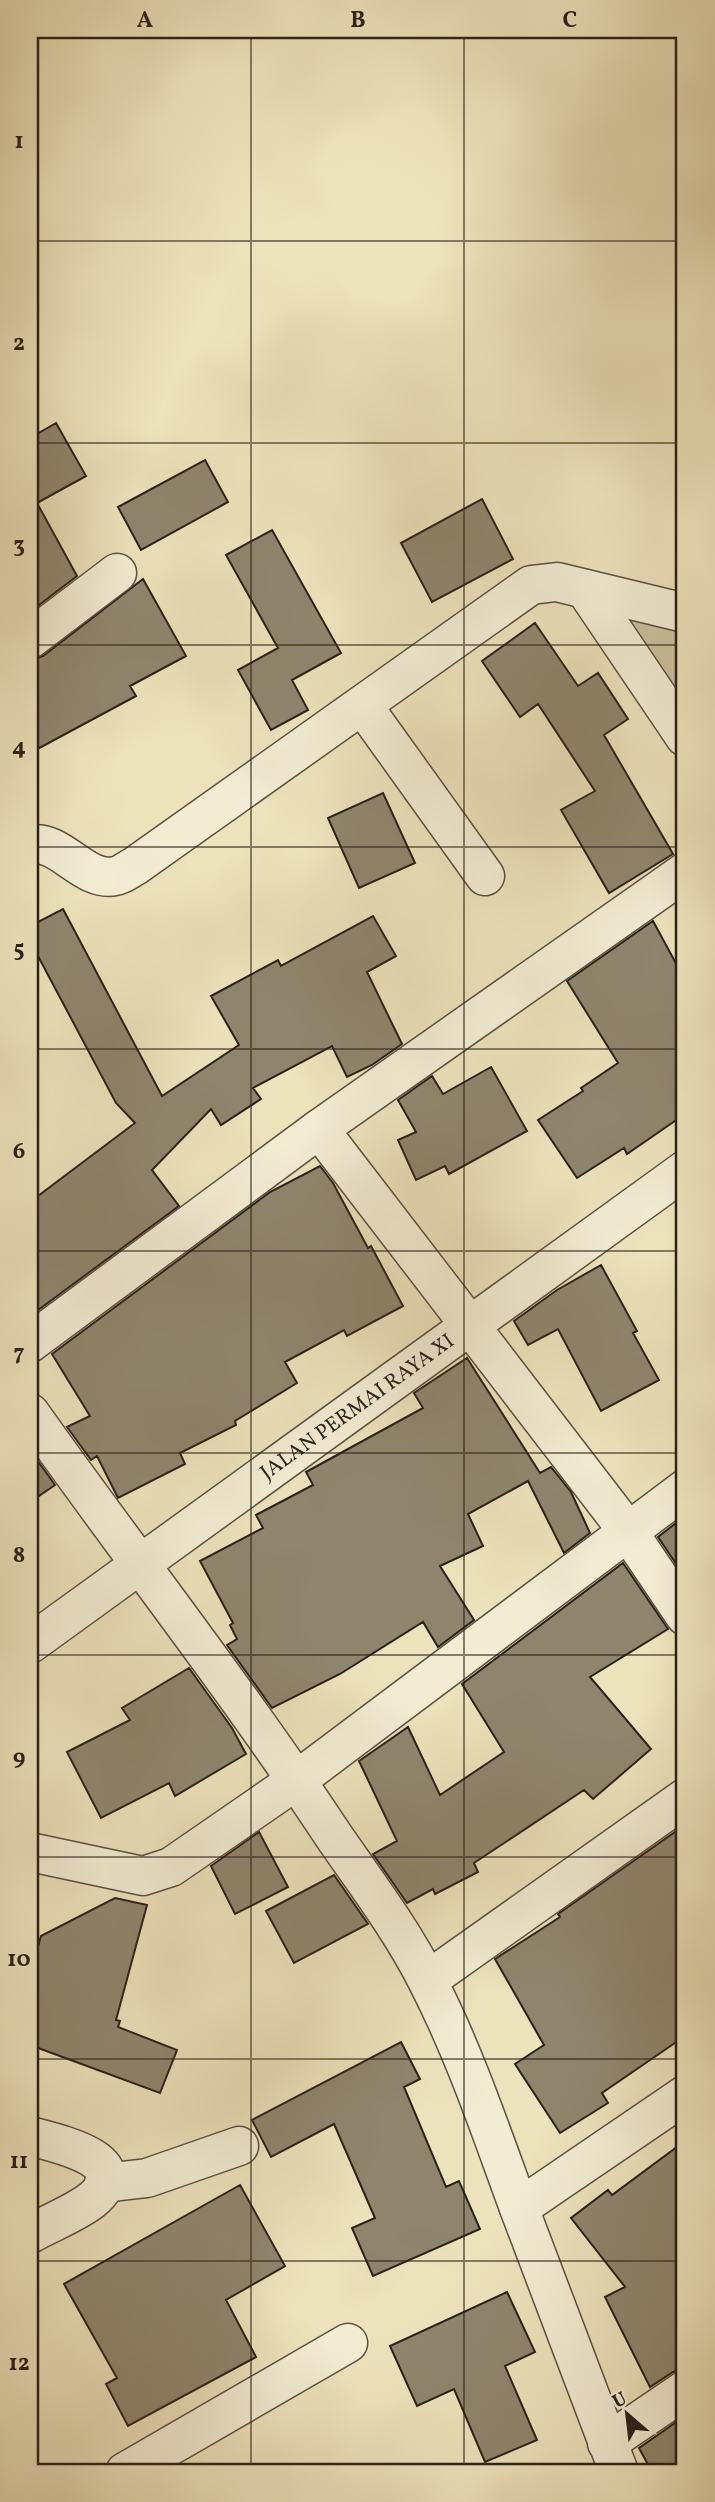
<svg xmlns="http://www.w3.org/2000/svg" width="715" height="2502" font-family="Vollkorn,serif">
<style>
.park{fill:#cbc19f;stroke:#7b715c;stroke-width:2}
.building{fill:#8f856d;stroke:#2b2118;stroke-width:2}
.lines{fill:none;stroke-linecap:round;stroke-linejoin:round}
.minor-casing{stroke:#5b5141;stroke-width:41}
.minor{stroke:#f3ecd3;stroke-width:38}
.grid{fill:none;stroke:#2b2118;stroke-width:2;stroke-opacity:0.55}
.labels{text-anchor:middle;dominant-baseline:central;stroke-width:7;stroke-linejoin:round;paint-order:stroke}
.street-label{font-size:21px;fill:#2b2118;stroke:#f3ecd3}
.neatline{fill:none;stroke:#2b2118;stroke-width:2.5}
.grid-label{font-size:23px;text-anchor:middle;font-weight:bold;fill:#2b2118}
</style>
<rect width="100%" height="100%" fill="#ece2bb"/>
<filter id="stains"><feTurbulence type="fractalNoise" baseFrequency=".00286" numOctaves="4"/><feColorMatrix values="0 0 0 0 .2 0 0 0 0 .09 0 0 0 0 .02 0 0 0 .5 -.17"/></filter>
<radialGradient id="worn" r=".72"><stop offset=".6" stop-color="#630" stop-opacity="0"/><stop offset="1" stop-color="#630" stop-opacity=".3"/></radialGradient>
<path class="park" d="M585,589L685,613V738Z"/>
<path class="building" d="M56,423L86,476L37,503L77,576L30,612V438Z
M205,460L228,502L141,550L118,507Z
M482,499L513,559L432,602L401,543Z
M272,530L341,653L292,680L308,710L271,730L238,670L278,648L226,555Z
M143,579L186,656L130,686L136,696L30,753V660L43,656Z
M535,623L578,686L598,673L628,719L604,735L673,854L609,893L561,810L595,791L538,704L520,717L482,661Z
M383,793L415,863L359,888L328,818Z
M63,909L162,1096L239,1045L211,996L278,960L281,966L373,916L396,956L367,972L402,1044L372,1065L347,1077L332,1046L253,1088L261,1099L221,1125L211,1109L152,1170L179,1206L30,1316V1202L135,1123L116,1103L30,941V926Z
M653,921L685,980V1114L627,1154L624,1148L577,1178L538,1120L583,1091L581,1088L618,1063L567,981Z
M491,1067L527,1131L449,1174L445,1166L416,1180L398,1140L416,1132L398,1100L432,1076L443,1094Z
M320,1166L333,1183L368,1248L371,1246L403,1306L347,1336L344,1330L285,1362L297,1383L235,1421L236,1425L180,1453L185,1464L118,1498L97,1456L91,1460L67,1427L90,1416L52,1354L270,1192Z
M601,1265L637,1331L633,1333L659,1380L601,1411L558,1329L528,1345L514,1321L557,1290Z
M467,1358L540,1473L551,1467L571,1492L590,1533L564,1553L528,1481L468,1514L483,1546L440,1566L474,1620L438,1647L423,1622L340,1674L272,1708L227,1645L237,1639L230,1625L233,1623L200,1561L263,1528L256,1515L313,1485L306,1472L423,1408L414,1393Z
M30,1450L55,1485L30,1502Z
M685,1516V1577L658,1537Z
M623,1563L668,1629L590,1677L651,1749L593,1799L584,1790L474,1863L478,1872L435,1894L433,1889L407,1903L373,1854L397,1841L359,1761L408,1727L440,1795L504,1752L462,1684Z
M189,1668L232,1728L246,1754L175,1796L169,1783L101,1818L67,1752L130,1720L122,1708Z
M685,1825V2036L602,2093L608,2103L560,2133L515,2064L544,2045L495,1959L560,1917L558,1914Z
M259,1832L288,1887L235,1914L211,1866Z
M334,1875L368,1924L294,1963L266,1911Z
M115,1898L147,1905L116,2020L120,2021L118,2027L177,2050L160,2093L30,2045V1975L41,1936Z
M401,2042L420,2079L404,2087L446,2187L459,2181L480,2229L373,2276L352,2228L375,2218L334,2124L271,2157L252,2120Z
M685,2141V2368L673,2372L650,2387L605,2297L625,2287L571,2218L608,2190L612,2195Z
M240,2185L285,2266L226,2300L256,2357L128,2426L106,2384L117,2378L64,2284Z
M507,2292L535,2352L505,2366L537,2440L485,2462L454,2389L417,2406L390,2346Z
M685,2416V2472H652L639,2448Z"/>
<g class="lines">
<g class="minor-casing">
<g id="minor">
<path d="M585,589L685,737"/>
<path d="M30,639L117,573"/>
<path d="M363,706L485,876"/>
<path d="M30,845C60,838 84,883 115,876C122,875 129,869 135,866L531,585L557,582L685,613"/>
<path d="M319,1129L627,1530L685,1616"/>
<path d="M30,1343L319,1129L685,872"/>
<path d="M30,1413C130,1554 238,1691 333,1835C366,1883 402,1930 428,1982C465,2054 491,2132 519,2208"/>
<path id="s1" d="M30,1644L685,1170"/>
<path d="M30,1852L143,1876L171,1867L297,1780L685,1489"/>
<path d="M428,1980L685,1798"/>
<path d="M30,2136C55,2143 140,2160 92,2200C74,2214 49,2223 30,2234"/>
<path d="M104,2183L147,2178L239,2146"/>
<path d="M607,2443L685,2390"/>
<path d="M125,2472L348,2343"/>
<path d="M619,2472L519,2208L685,2095"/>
</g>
</g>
<use href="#minor" class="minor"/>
</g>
<path class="grid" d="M251,30V2472M464,30V2472M30,241H685M30,443H685M30,645H685M30,847H685M30,1049H685M30,1251H685M30,1453H685M30,1655H685M30,1857H685M30,2059H685M30,2261H685"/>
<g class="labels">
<g class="street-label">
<text stroke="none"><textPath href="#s1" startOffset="404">JALAN PERMAI RAYA XI</textPath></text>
</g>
</g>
<rect width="715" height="2502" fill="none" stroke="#ece2bb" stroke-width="77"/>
<g transform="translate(627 2414) rotate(332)" stroke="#f3ecd3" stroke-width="5" paint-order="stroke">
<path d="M0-5L12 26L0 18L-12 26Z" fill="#2b2118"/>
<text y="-10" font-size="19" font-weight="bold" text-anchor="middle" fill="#2b2118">U</text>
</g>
<rect x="38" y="38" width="638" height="2426" class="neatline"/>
<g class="grid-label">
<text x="145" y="27">A</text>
<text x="358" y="27">B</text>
<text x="570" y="27">C</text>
<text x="19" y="148">1</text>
<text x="19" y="350">2</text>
<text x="19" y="552">3</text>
<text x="19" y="754">4</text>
<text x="19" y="956">5</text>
<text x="19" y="1158">6</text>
<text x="19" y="1360">7</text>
<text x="19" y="1562">8</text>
<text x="19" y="1764">9</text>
<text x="19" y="1966">10</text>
<text x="19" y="2168">11</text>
<text x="19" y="2370">12</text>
</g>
<rect width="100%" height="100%" filter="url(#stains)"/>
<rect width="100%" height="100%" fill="url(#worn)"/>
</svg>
